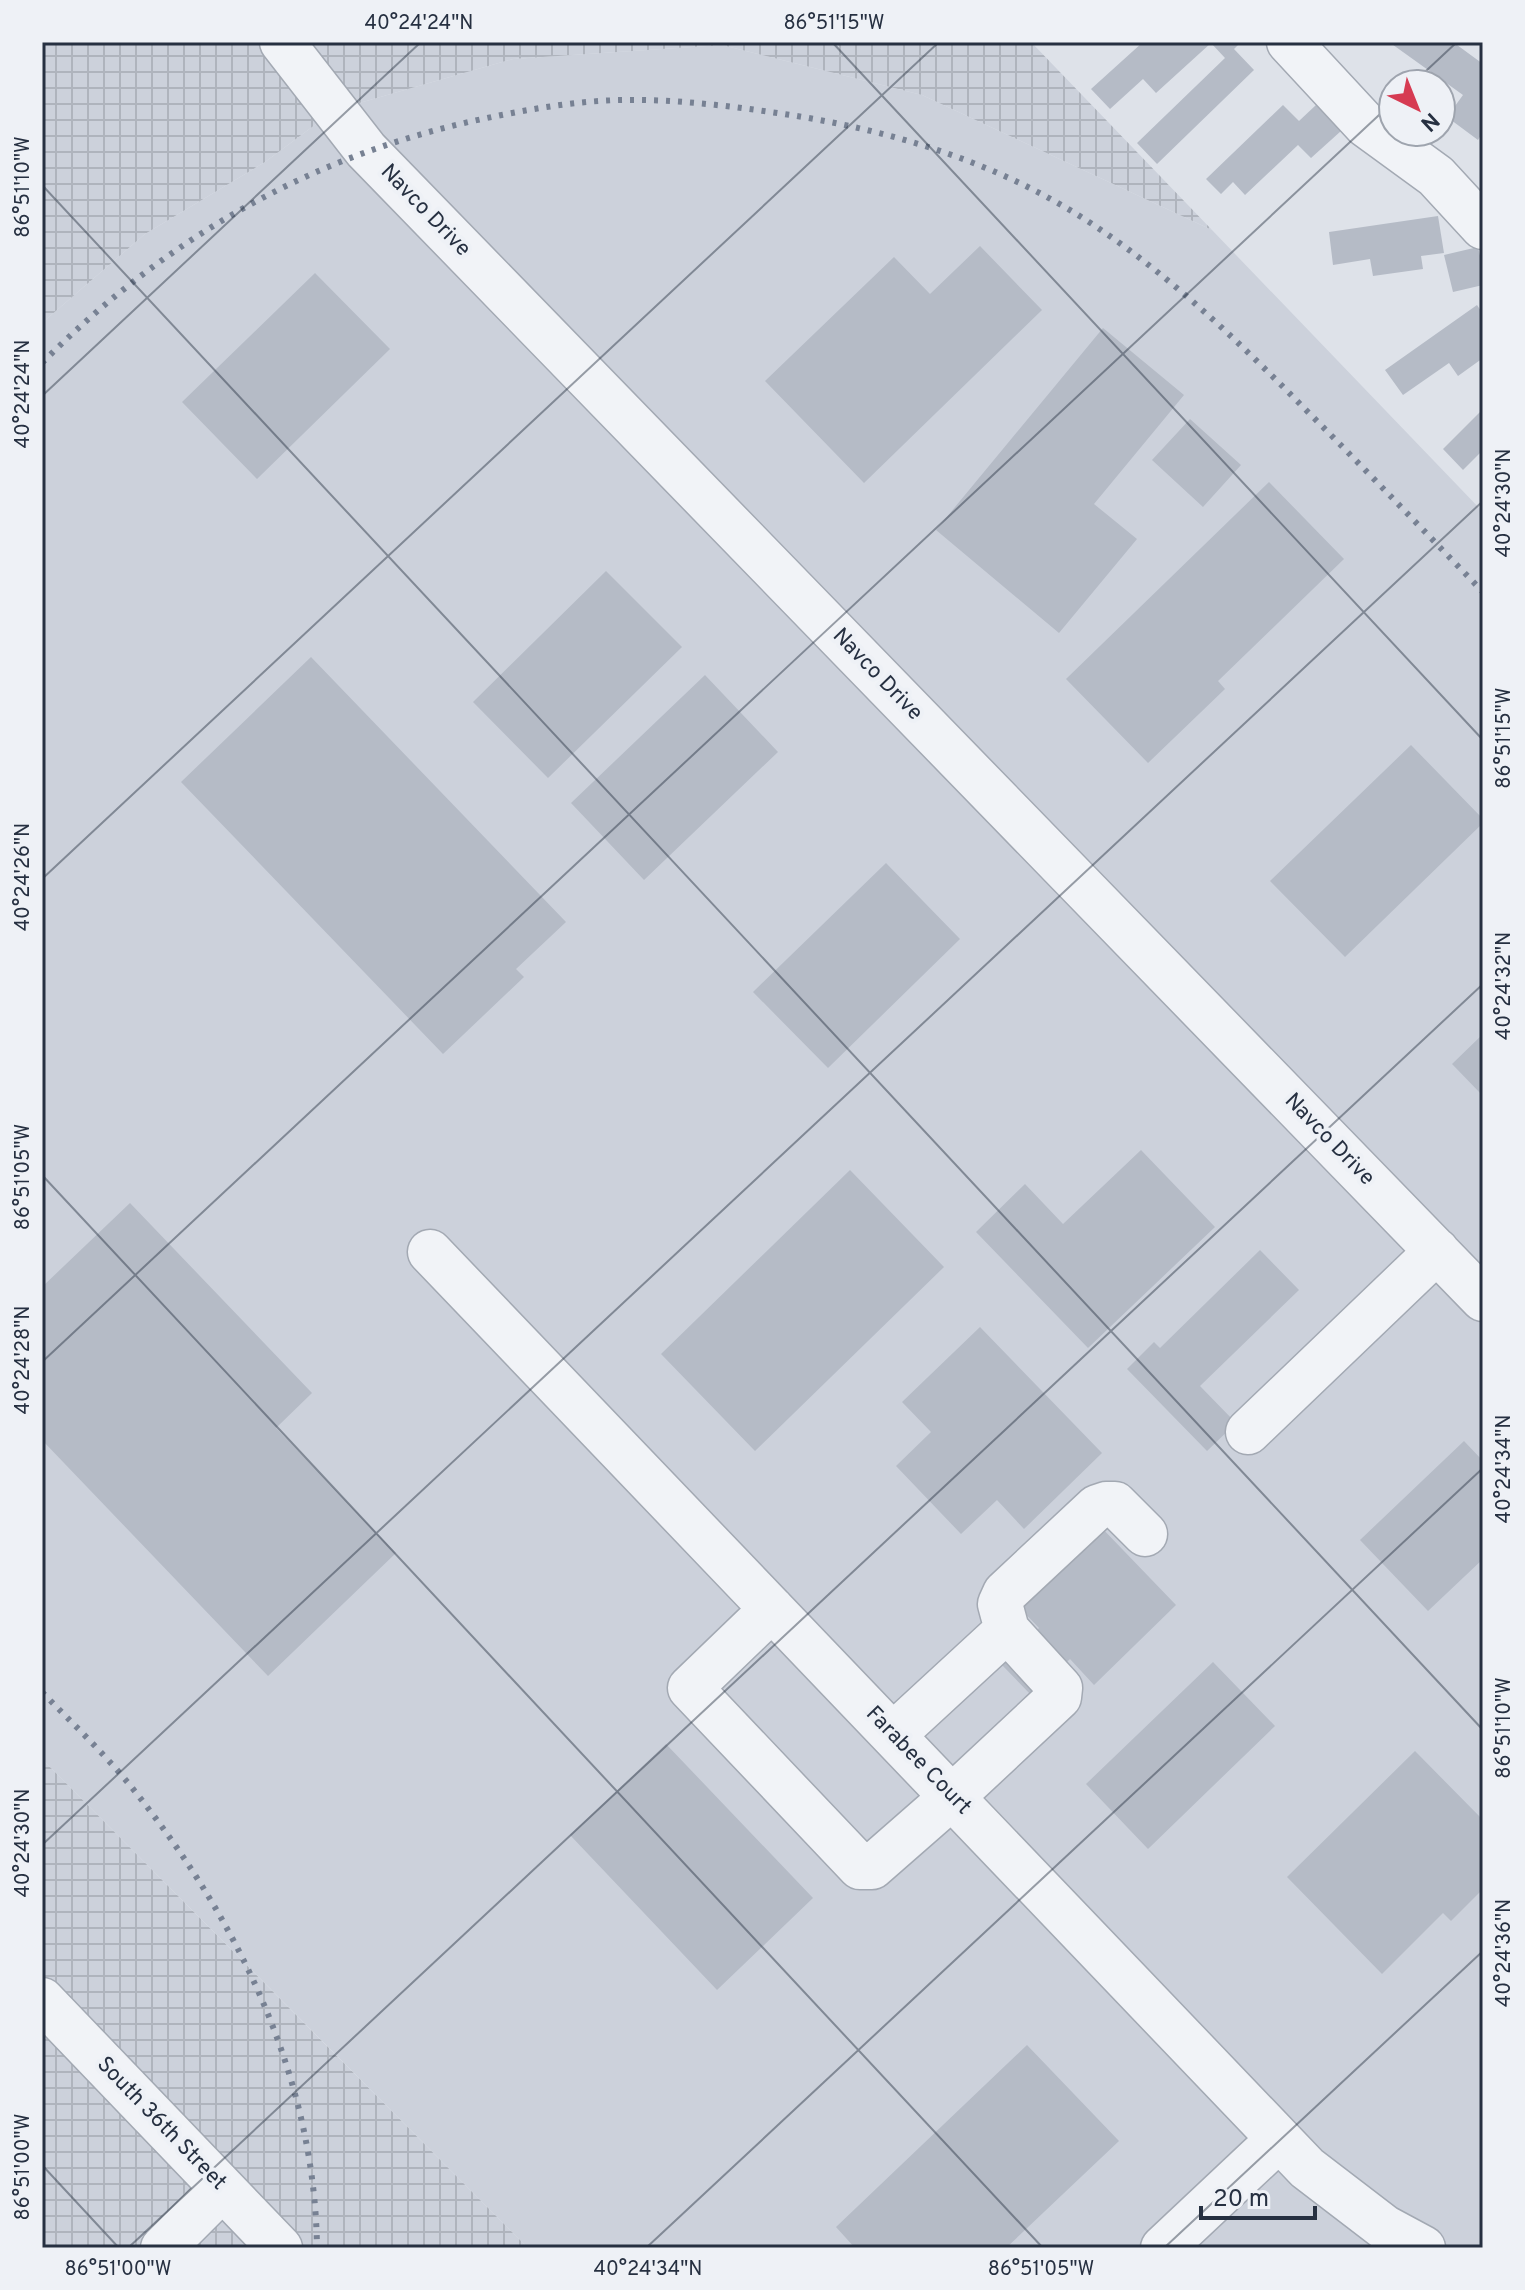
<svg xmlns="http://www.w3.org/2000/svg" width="1525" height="2290" font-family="Overpass,sans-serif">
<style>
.built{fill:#ccd1db}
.industrial{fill:url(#industrial-grid)}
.building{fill:#b5bbc6}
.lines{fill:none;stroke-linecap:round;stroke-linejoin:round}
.minor-casing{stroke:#a3a9b3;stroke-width:47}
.minor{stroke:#f1f3f7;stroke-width:44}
.rail{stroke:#778193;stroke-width:6;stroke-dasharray:4 8;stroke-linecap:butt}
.ticks{fill:none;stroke:#263041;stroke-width:2;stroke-opacity:0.45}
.labels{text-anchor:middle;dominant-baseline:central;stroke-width:8;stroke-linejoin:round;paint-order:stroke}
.street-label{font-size:22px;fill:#263041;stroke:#eef1f6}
.neatline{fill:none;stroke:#263041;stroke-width:3}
.ticks-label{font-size:20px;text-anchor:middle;fill:#263041}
</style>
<defs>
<pattern id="industrial-grid" width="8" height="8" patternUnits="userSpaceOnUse" patternTransform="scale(2)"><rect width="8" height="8" fill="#ccd1db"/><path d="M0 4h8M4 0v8" fill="none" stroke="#afb4bd"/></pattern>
</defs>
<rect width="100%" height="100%" fill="#dee2e9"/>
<path class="built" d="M722,45L922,95L1212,230L1483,512V2248H528L42,1759V323L145,234L265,162L335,110L513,59Z"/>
<path class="industrial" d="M42,42H1031L1212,230L922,95L722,45L513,59L335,110L265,162L145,234L42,323Z
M42,1759L312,2031L528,2248H42Z"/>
<path class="building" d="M1143,42H1241L1234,49L1254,70L1157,164L1137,143L1225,58L1211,43L1156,93L1143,79L1110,109L1091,89Z
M1389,42H1453L1483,64V132L1478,140L1447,117L1463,95Z
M1283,105L1299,121L1316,105L1341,131L1311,158L1298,145L1245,195L1233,182L1221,194L1206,179Z
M1438,216L1444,253L1421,256L1423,269L1373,276L1370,259L1333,265L1329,232Z
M980,246L1042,310L864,483L765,381L894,257L930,294Z
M1478,247L1483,269V285L1453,292L1444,255Z
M315,273L390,349L257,479L182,402Z
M1477,305L1483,314V358L1458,376L1449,363L1403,395L1385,370Z
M1103,328L1184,395L1094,504L1137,539L1059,633L936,530Z
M1483,409V450L1463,470L1443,449Z
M1190,419L1241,465L1203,507L1152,460Z
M1269,482L1344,559L1218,681L1225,689L1148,763L1066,679Z
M606,571L682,647L548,778L473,702Z
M311,657L566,922L516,969L524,977L443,1054L181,782Z
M705,675L778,752L644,880L571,803Z
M1411,745L1483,819V823L1345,957L1270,881Z
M886,863L960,939L828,1068L753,992Z
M1483,1034V1096L1452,1064Z
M1141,1150L1215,1227L1088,1348L976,1232L1025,1184L1063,1224Z
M850,1170L944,1267L755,1451L661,1354Z
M130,1203L312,1393L276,1428L396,1553L268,1676L42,1440V1287Z
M1260,1250L1299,1290L1200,1386L1236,1423L1207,1451L1127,1369L1154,1342L1160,1348Z
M980,1327L1102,1453L1024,1529L997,1500L961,1534L896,1466L931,1432L902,1402Z
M1464,1441L1483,1461V1559L1428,1611L1360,1540Z
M1098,1524L1176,1605L1094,1685L1070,1659L1032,1696L1002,1665L1039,1628L1015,1603Z
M1213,1662L1275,1726L1148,1849L1086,1784Z
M666,1744L813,1898L717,1990L570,1835Z
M1415,1751L1483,1820V1889L1451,1921L1443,1913L1382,1974L1287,1877Z
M1027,2045L1119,2141L1006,2248H855L836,2227Z"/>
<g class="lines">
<g class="minor-casing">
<path id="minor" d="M282,42L366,150L1483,1299
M1289,42L1366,125L1436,176L1483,227
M430,1252L1307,2168L1384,2227L1423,2248
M1248,1432L1437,1251
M772,1609L690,1688L860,1867H872L952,1797L1059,1697L1060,1688L1007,1630L893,1735
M1007,1630L1000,1604L1005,1593L1097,1507L1106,1504H1115L1145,1534
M42,2000L280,2248
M163,2248L222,2189
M1163,2248L1279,2139"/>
</g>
<use href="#minor" class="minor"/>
<path class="rail" d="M42,363C167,237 313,154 487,118C530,109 576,101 621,100C680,99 739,107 797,116C900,133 1002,165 1089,222C1170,275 1239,342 1306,410C1366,470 1424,531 1483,592
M42,1692C74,1725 109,1758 137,1794C240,1924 315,2080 317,2248"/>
</g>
<path class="ticks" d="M832,42L1483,740M1412,84L1457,42M42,185L1483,1730M42,396L421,42M42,879L939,42M42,1175L1043,2248M42,1362L1393,102M42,1845L1483,501M42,2165L119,2248M128,2248L1483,984M646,2248L1483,1468M1164,2248L1483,1951"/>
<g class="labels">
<g class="street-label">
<text transform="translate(425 211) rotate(46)">Navco Drive</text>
<text transform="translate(877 675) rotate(46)">Navco Drive</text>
<text transform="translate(1329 1140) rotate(46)">Navco Drive</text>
<text transform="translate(918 1761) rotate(46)">Farabee Court</text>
<text transform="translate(161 2124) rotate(46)">South 36th Street</text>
</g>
</g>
<rect width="1525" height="2290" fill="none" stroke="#eef1f6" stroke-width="88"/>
<g transform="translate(1417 108) rotate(137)"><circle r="38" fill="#eef1f6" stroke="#9ea4ae" stroke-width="2"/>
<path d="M0-6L14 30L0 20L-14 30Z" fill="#d63b52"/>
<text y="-12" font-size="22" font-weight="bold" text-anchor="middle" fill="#263041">N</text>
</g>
<path d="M1201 2206v12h114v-12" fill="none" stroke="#263041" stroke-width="4"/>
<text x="1213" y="2206" font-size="24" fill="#263041" stroke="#eef1f6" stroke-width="6" paint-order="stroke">20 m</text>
<rect x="44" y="44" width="1437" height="2202" class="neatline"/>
<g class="ticks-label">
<text x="419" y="29">40°24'24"N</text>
<text x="834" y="29">86°51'15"W</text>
<text transform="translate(22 187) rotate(-90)" y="7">86°51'10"W</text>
<text transform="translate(22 394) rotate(-90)" y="7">40°24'24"N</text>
<text transform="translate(1503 503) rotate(-90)" y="7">40°24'30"N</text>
<text transform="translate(1503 738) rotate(-90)" y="7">86°51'15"W</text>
<text transform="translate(22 877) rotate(-90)" y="7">40°24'26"N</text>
<text transform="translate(1503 986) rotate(-90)" y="7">40°24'32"N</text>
<text transform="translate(22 1177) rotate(-90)" y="7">86°51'05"W</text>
<text transform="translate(22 1360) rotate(-90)" y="7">40°24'28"N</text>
<text transform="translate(1503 1469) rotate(-90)" y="7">40°24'34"N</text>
<text transform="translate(1503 1728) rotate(-90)" y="7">86°51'10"W</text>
<text transform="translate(22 1843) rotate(-90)" y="7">40°24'30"N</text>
<text transform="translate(1503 1953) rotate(-90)" y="7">40°24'36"N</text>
<text transform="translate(22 2167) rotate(-90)" y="7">86°51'00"W</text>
<text x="118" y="2275">86°51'00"W</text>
<text x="648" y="2275">40°24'34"N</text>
<text x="1041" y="2275">86°51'05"W</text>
</g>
</svg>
